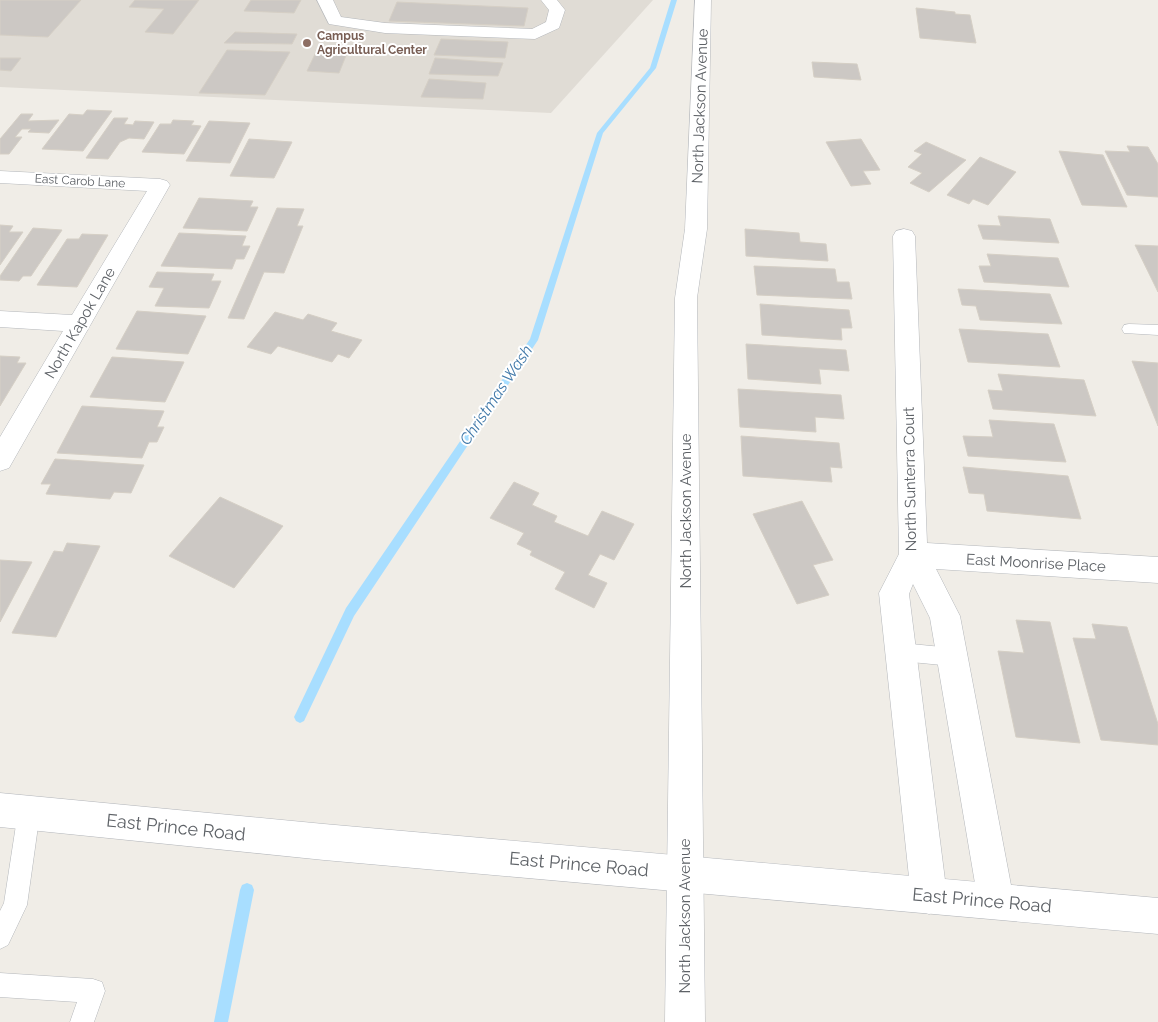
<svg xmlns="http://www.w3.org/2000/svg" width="1158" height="1022" font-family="Raleway,sans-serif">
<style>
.education{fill:#e0dcd5}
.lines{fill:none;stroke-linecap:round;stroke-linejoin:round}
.stream{fill:#a8deff;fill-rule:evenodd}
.building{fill:#ccc8c4;stroke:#d5cfc5}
.lane-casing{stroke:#b4b7bb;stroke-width:1}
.street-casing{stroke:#b4b7bb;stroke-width:1}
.secondary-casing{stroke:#b3b6bb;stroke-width:1}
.lane{fill:#fff;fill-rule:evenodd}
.street{fill:#fff;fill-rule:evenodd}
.secondary{fill:#fff;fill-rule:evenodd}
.education-dot{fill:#8d6e63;stroke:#fff;stroke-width:2}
.labels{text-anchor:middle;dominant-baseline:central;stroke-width:4;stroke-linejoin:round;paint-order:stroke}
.far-education-label{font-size:12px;font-weight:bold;fill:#785e54;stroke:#fff;text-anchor:start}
.far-street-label{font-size:12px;fill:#5e6267;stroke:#fff}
.street-label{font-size:15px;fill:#5e6267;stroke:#fff}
.water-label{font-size:16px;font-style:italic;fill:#4179a9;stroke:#fff}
.near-street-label{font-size:18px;fill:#5e6267;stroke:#fff}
</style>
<rect width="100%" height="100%" fill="#f0ede7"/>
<path class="education" d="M0,0H653L551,113L0,87Z"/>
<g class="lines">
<path class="stream" d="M671,0H677L656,68L603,133L538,340L354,616L304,721L300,723L296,721L294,717L296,713L346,608L530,339L597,133L650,68Z
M247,883L252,885L254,890L228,1022H214L240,890L242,885Z"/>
</g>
<path class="building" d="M0,0H81L48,37L0,35Z
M135,0H199L173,34L145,32L164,9L129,7Z
M251,0H301L294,13L244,11Z
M397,2L528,8L524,26L389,21Z
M916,8L955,12V14L970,15L976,43L920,38Z
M235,32L297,34L292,44L224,43Z
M441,39L508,42L505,58L434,55Z
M227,50L290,52L265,95L199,93Z
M316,52L347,53L339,73L307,71Z
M0,58H21L11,71L0,70Z
M435,58L503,63L498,76L429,74Z
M812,62L857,64L861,80L814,77Z
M429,79L486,83L483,99L421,97Z
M87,110L112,111L83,151L42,149L69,114L83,115Z
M21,114H33L28,121L59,120L49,133L28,132L31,129H22L15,137H22L9,154H0V139Z
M114,118H128L124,124L133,125L135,121L154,122L144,139L129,138L120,142L108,159L86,158Z
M173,120L194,121L191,125L201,126L184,154L142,152L160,124H171Z
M209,121L250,123L230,163L186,161Z
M249,139L292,142L274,178L230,176Z
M861,139L880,170L863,171L871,184L851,186L826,142Z
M926,142L966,160L929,192L910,183L922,173L908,167L922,154L914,151Z
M1127,146L1148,147L1158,164V197L1127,195L1105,151L1130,152Z
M1059,151L1103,155L1127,207L1082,205Z
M980,157L1016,172L988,205L973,199L969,204L947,195Z
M199,198L253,201L250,207H258L247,231L183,228Z
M277,208L304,209L297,226H303L284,273L264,272L244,319L228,318Z
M998,216L1050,219L1059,243L983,239L978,225L1001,226Z
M0,225L13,226L9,232H23L0,265Z
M33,228L62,230L31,276H23L19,281L0,280V276Z
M745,229L799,233L800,242L826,244L828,261L746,256Z
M179,233L246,236L242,246H250L244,259H236L232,269L161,266Z
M82,234L108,235L77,287L37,285L67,239H79Z
M1135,245L1158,246V292Z
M987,254L1058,258L1069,287L984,282L979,266H991Z
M754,266L835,269L837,282H849L852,299L757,295Z
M157,272L214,274L211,281H221L209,308L155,306L164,288L149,287Z
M958,289L1050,294L1062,324L980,320L976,306L962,305Z
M760,304L849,310L852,328H841L842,340L762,335Z
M137,311L206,316L188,354L116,349Z
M275,312L303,320L308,314L337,323L331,331L362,340L349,358L338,354L332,362L278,346L271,354L247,347Z
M959,329L1048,334L1060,367L968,362Z
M746,344L846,350L849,371L819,369L821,384L748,379Z
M0,356L20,357L17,363H26L0,406Z
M112,357L184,362L165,402L90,397Z
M1132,361L1158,363V426Z
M998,374L1084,380L1096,416L993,409L988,390L1003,391Z
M738,389L841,395L844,419L815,417L816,432L740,427Z
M82,406L164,411L157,427H164L157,442H149L142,458L57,453Z
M989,420L1054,424L1066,462L968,456L963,436L993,437Z
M741,436L839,443L842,468L830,467L832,482L743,476Z
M55,459L144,465L131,493L114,492L110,499L46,494L51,484H41Z
M963,467L1068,476L1081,519L987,511L984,494L969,493Z
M514,482L539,493L532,505L557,516L554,522L588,536L602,511L634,524L614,560L600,554L588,575L607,583L594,608L555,589L565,572L530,555L532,551L517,544L524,533L490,518Z
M220,497L283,526L234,588L169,556Z
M802,501L833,560L813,565L829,595L797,604L753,514Z
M67,543L100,546L56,637L12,633L54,551L63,552Z
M0,560L32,562L0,622Z
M1016,620L1050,622L1080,743L1016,737L998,651L1024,653Z
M1092,624L1127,627L1158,724V745L1101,740L1073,638L1096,639Z"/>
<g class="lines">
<g class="lane-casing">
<path id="lane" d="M1129,324L1158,325V335L1124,333L1122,329L1124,325Z
M901,643L952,648L959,650L962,657L959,664L952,666L901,661L894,659L891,652L894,645Z
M29,801L37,804L40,812L27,905L8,945L0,949V911L4,903L18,812L21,804Z
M0,973L93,979L102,982L105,991L94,1022H70L77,1002L0,997Z"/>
</g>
<g class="street-casing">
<path id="street" d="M317,0H333L341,17L385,23L532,29L546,22L549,10L541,0H557L565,10L559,28L535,39L385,33L329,24Z
M695,0H711L707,229L697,298L705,1022H665L675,298L685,229Z
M0,171L160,179L167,181L170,185L9,468L0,471V437L63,331L0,327V311L72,315L147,191L0,183Z
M904,229L912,231L915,236L927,543L1158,557V583L936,569L960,616L1014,901L1009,914L996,919L983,914L978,901L930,618L913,584L909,594L947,896L942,909L929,914L916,909L911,896L879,593L899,554L893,236L896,231Z"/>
</g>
<g class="secondary-casing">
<path id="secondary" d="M0,793L324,824L1158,898V934L324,860L0,827Z"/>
</g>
<use href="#lane" class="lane"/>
<use href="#street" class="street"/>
<use href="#secondary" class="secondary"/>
</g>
<circle class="education-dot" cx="307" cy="43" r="5"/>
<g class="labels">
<g class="far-education-label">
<text x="317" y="36">Campus<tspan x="317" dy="14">Agricultural Center</tspan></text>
</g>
<g class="far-street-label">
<text transform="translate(80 181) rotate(3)">East Carob Lane</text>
</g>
<g class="street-label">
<text transform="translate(700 106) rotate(-88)">North Jackson Avenue</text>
<text transform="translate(80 323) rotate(-60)">North Kapok Lane</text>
<text transform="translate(910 479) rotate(-91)">North Sunterra Court</text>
<text transform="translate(686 511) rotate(-90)">North Jackson Avenue</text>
<text transform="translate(1036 563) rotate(3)">East Moonrise Place</text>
<text transform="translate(685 916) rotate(-90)">North Jackson Avenue</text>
</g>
<g class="water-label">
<text transform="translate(496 395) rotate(-56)">Christmas Wash</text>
</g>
<g class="near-street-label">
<text transform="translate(176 827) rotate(6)">East Prince Road</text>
<text transform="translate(579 864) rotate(5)">East Prince Road</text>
<text transform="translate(982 900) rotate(5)">East Prince Road</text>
</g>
</g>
</svg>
